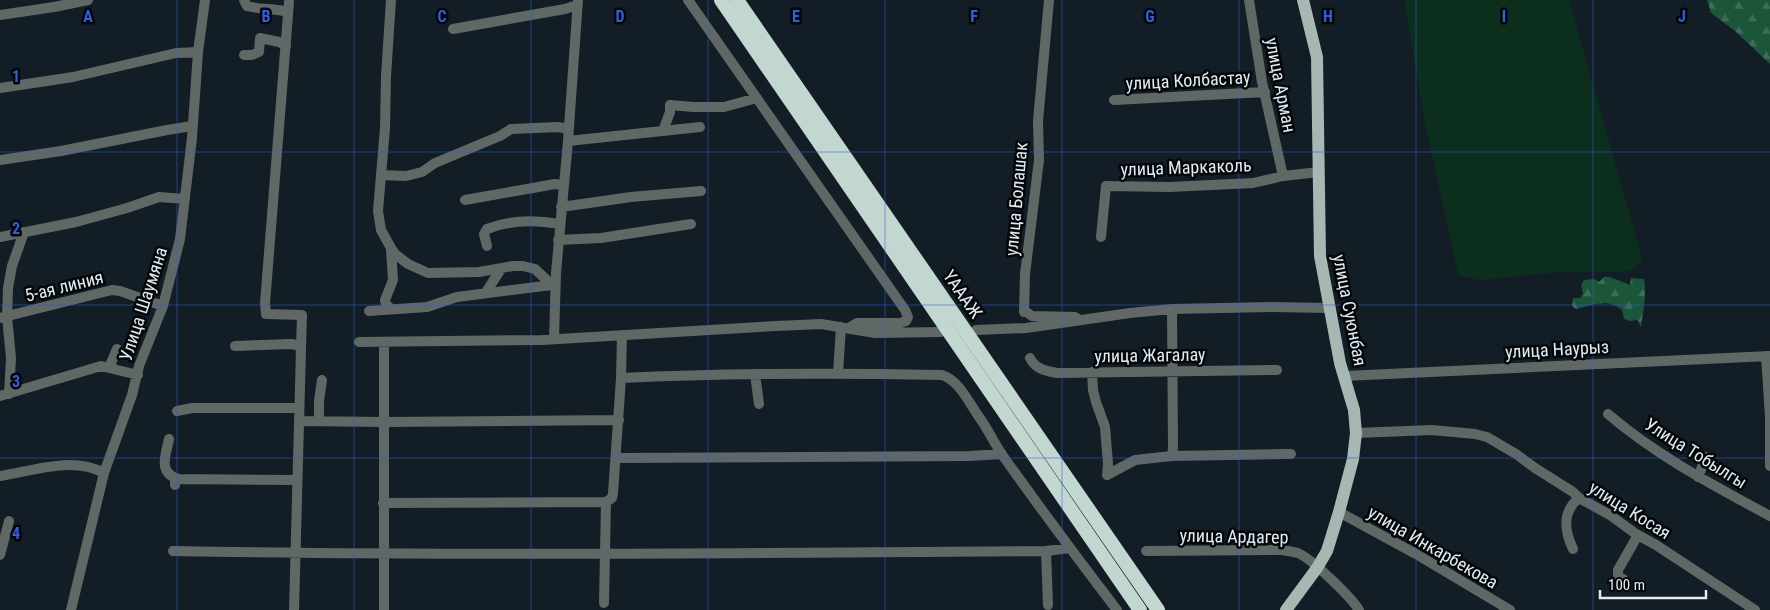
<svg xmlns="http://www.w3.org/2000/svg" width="1770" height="610" font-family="'Roboto Condensed',sans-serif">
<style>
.green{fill:#0b2e1d}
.forest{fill:url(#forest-firs)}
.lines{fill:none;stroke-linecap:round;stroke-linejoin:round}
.minor{stroke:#606866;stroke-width:10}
.major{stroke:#a7b7b2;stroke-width:12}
.highway{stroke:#c3d7d1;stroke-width:14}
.grid{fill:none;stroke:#315eda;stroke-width:1;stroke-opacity:0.55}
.labels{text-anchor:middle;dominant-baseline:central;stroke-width:5;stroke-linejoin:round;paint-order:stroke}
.street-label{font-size:18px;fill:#e3ebf1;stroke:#03070a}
.grid-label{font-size:16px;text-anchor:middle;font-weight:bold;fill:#315eda;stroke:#03070a;stroke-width:5;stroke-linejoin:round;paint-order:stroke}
</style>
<defs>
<pattern id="forest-firs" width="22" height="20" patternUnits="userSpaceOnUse" patternTransform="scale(1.25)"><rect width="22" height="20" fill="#1c563a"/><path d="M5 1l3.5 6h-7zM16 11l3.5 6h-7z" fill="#3d6e57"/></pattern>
</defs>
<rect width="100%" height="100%" fill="#121d25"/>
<path class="green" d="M1404,0H1569L1641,254V262L1636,268L1624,272H1561L1479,280L1458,275L1424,118Z"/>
<path class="forest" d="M1707,0H1770V64L1735,31L1711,13Z
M1604,277H1610L1630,285L1631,278L1644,279C1647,294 1643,311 1641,327L1637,320L1630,321L1624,319L1622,310C1606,298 1594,305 1576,309L1572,306L1573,298H1580L1583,294L1581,285L1584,280L1594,279L1599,282Z"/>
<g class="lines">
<path class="minor" d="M244,0L247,6C261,10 274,8 288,12
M391,0L386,76L385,128L378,211L381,230L391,248L395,254L408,264L428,273L479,272L513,266H523L535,269L552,285L555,284
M688,0L905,310L908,317L906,321L900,323H857L849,328
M1049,0L1038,121L1039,160L1025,274L1024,312L1025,311L1032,316L1075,317L1080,320
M1249,0L1262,82L1283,176
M289,2L265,303L266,314L302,315L301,349
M0,15L54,7L88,0
M453,29L565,9L577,5
M244,55H252L259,52L260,38L279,42L286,46
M0,88L73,77L176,53L198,52
M1114,100L1265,92
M663,131L670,112V105L693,107H724L757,98
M568,141L700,127
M0,160L61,151L167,130L192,126
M381,175L406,176L422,172L435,163L500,136L511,129L558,127L569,129
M465,200L555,184L563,185
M561,207L631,197L701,191
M0,237L76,222L127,208L159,197L185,199
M1101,237L1106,186L1170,187L1253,183L1283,176L1319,172
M558,240L601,238L691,224
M487,246L484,234L487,229C509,220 536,220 560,224
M391,249L393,280L385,300L386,304L391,309
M486,292L501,269
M369,311L427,307L457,297L552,285
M0,318L112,290L120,291L163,306
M976,330L1026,328L1130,313L1172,309L1272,307L1329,308
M622,335L621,378C728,373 835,373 942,375C959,380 969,403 979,417C988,429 994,443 1003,456C1040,508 1078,559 1117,610
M554,339L556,273L568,141L578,0
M359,342L542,340L776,326L821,324L875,333L941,332
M384,343V610
M235,346L291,344L297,345L301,349L294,610
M1766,356L1770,417V466
M1030,358C1035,369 1046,371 1057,373L1277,370
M112,368L111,363L117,349
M1092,372L1093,390L1096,402L1105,427L1108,464L1107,475L1135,460L1172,456L1291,454
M838,373L841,327
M755,374L759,404
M1345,376L1770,356
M9,394L11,358L7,317L8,288L12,266L24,232
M0,396L101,366L138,375
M177,411L192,408H299
M1608,414C1657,456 1713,485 1770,516
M300,421L384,422L619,420
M319,421V401L322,380
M1356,433L1432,430L1475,434L1487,437L1516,454L1535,468L1573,492L1579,498L1610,515L1636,534L1656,545L1755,610
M169,439C166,455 157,473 179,479
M1172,456L1173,448L1172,309
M616,458L969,456L1002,454
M0,476C33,471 72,456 104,473
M1698,477L1706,457
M175,485V482L179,479L297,480
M383,503L606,502L612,498L613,493L621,378
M1339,512L1416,554L1510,610
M1573,549C1564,530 1562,512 1579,498
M173,551C464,556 755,553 1046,551L1070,548
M1046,551L1048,605
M1146,551L1283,550C1288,551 1294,552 1298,553C1312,559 1351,597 1359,610
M0,555L9,521
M1623,579L1618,576V570L1638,535
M604,603L606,502
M71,610L104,473L132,395L139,366L163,306L180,239L192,138L198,52L205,0"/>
<path class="major" d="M1286,610L1317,568L1327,551L1339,512L1353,459L1356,433L1354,410L1340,363L1320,256L1317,57L1303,0"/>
<path class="highway" d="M721,0L1140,610
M737,0L1158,610"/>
</g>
<path class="grid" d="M177,0V610M354,0V610M531,0V610M708,0V610M885,0V610M1062,0V610M1239,0V610M1416,0V610M1593,0V610M0,152H1770M0,305H1770M0,458H1770"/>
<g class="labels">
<g class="street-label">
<text transform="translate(1188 80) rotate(-3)">улица Колбастау</text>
<text transform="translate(1281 85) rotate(79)">улица Арман</text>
<text transform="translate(1186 167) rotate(-2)">улица Маркаколь</text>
<text transform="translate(1016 199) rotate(-85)">улица Болашак</text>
<text transform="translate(64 286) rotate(-14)">5-ая линия</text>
<text transform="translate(963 294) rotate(55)">ҮАААЖ</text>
<text transform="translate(143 304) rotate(-72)">Улица Шаумяна</text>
<text transform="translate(1350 310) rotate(79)">улица Суюнбая</text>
<text transform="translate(1557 349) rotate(-3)">улица Наурыз</text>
<text transform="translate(1150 355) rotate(-1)">улица Жагалау</text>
<text transform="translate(1696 453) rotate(32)">Улица Тобылгы</text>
<text transform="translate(1630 510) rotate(32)">улица Косая</text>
<text transform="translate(1234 536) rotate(1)">улица Ардагер</text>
<text transform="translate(1433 547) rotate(30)">улица Инкарбекова</text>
</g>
</g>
<g class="grid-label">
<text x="88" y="22">A</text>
<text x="266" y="22">B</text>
<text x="442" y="22">C</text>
<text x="620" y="22">D</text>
<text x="796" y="22">E</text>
<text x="974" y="22">F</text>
<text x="1150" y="22">G</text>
<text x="1328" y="22">H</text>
<text x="1504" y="22">I</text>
<text x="1682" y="22">J</text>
<text x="16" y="82">1</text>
<text x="16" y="234">2</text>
<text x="16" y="387">3</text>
<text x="16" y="539">4</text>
</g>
<path d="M1600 590v8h106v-8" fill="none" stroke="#e3ebf1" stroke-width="2.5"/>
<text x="1608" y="590" font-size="15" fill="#e3ebf1" stroke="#03070a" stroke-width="4" paint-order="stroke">100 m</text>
</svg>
